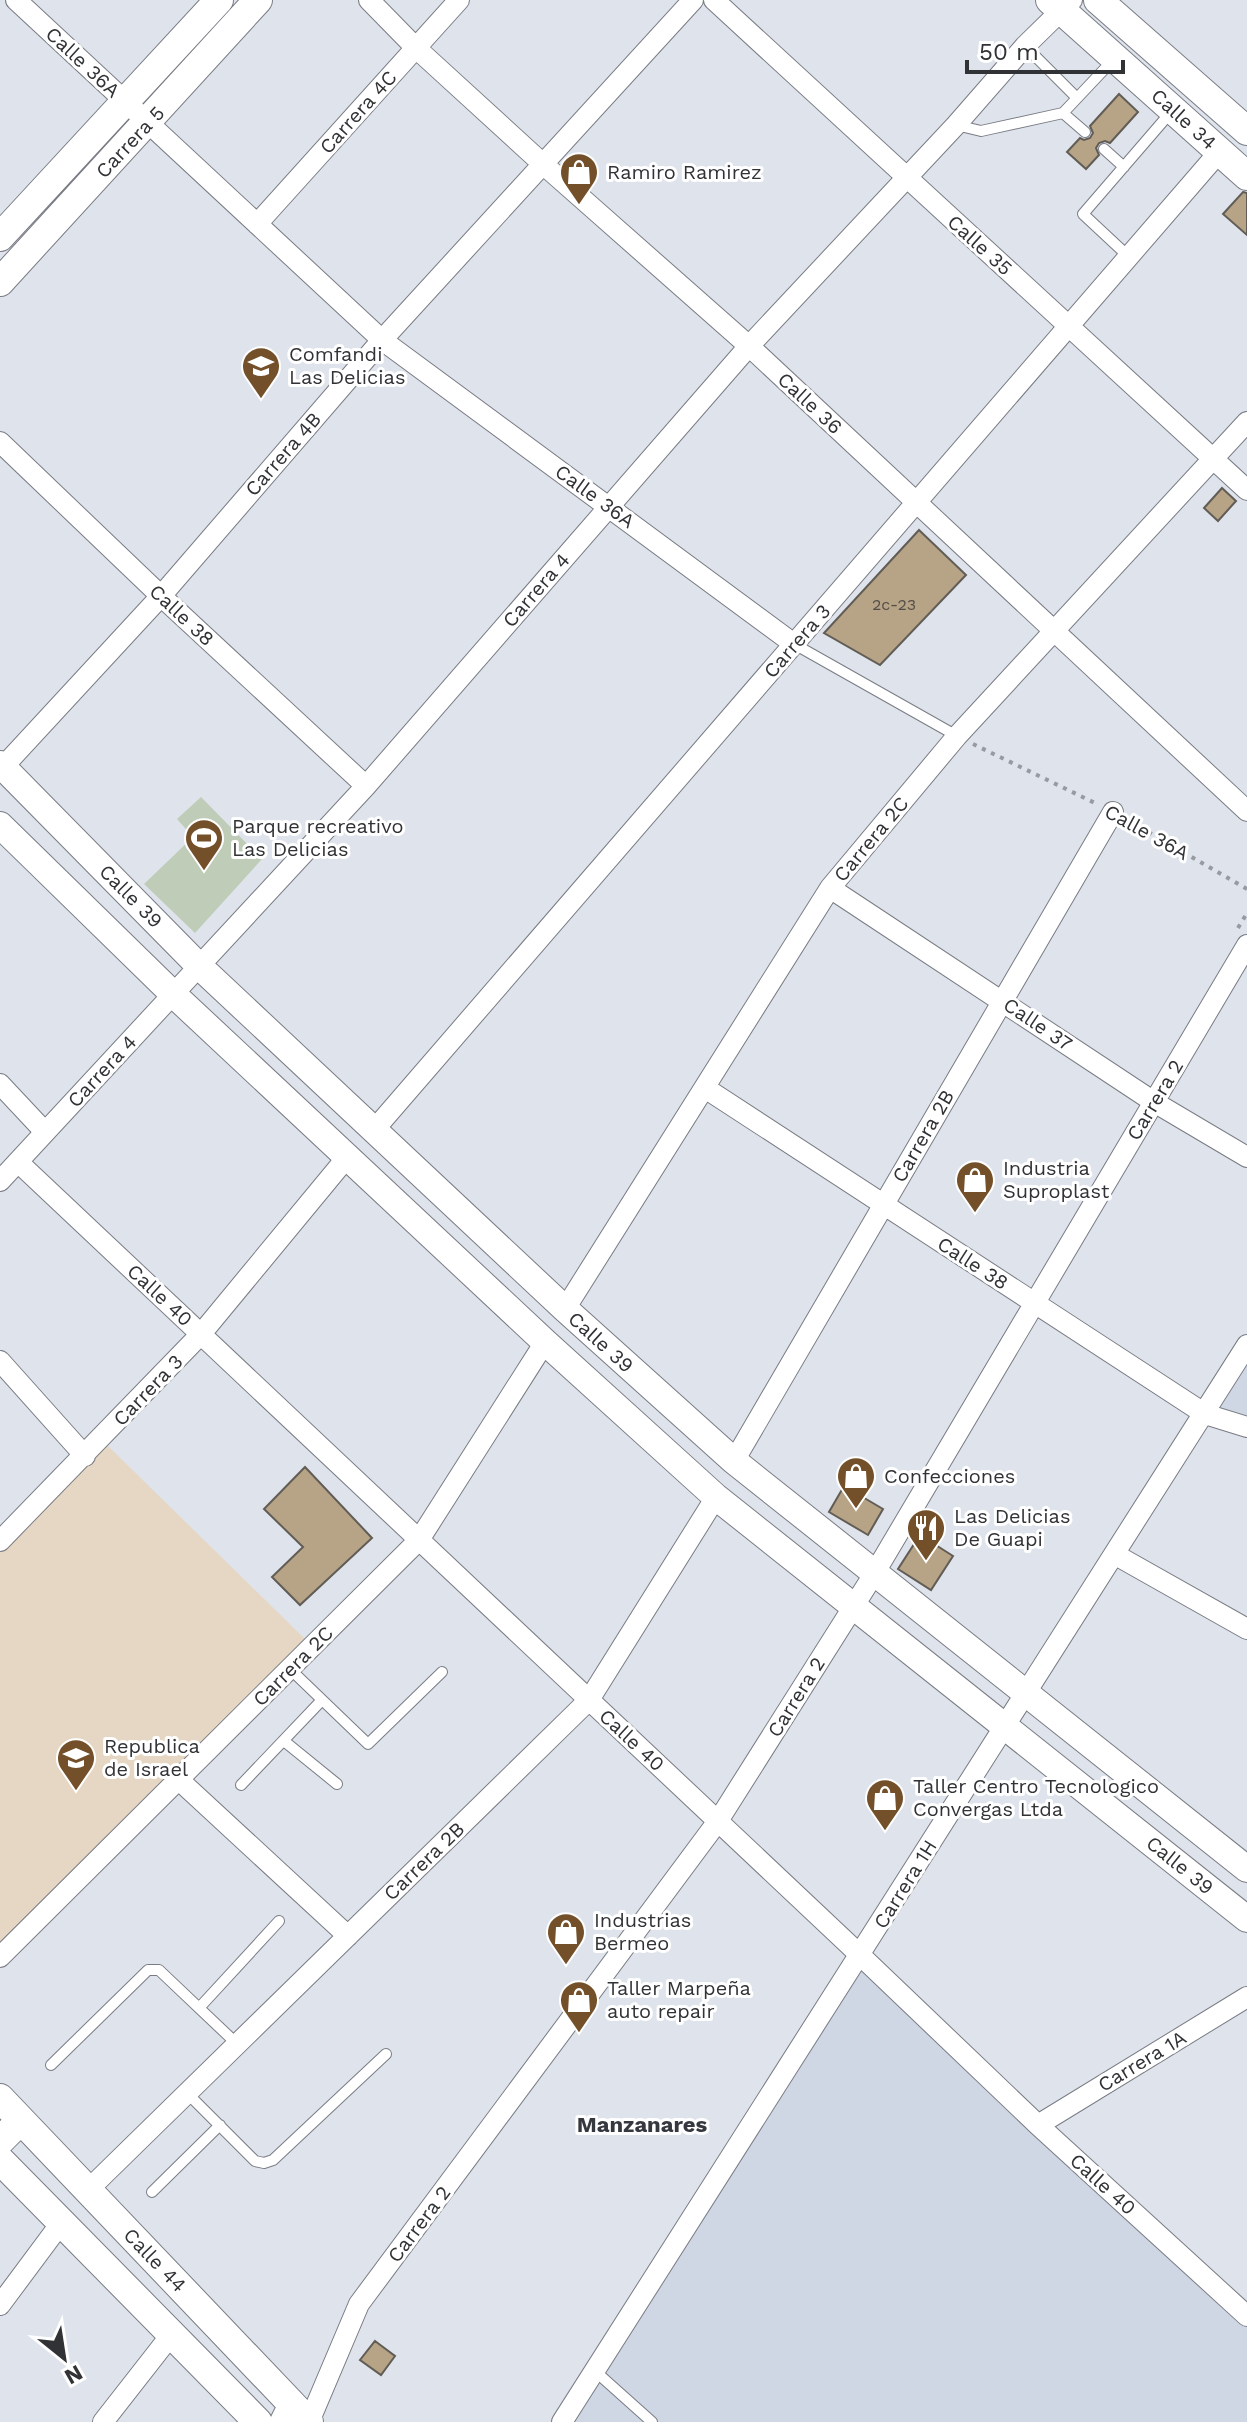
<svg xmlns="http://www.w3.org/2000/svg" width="1247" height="2422" font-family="'Work Sans',sans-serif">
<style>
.built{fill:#cfd6e4}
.education{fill:#e6d7c4}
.park{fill:#bfccb8}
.building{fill:#b7a385;stroke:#615d56;stroke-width:2}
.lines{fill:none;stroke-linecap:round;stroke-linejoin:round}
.service-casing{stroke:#797c84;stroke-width:12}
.minor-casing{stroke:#797c84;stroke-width:22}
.tertiary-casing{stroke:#797c84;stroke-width:28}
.secondary-casing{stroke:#797c84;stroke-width:30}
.path{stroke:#979ba1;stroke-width:4;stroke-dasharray:4 6;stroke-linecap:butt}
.service{stroke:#fff;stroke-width:10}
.minor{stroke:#fff;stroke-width:20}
.tertiary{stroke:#fff;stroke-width:26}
.secondary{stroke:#fff;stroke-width:28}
.labels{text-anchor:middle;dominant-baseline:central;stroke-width:6;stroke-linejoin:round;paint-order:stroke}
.number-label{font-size:16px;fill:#524e49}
.street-label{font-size:20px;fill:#303235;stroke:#fff}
.poi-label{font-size:20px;fill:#303235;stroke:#fff;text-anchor:start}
.neighbourhood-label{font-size:22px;font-weight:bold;fill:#35383f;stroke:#fff}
</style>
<rect width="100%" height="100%" fill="#dfe3ec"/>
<path class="built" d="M1247,1345V1427L1205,1414Z
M860,1955L1247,2316V2422H562Z"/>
<path class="education" d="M105,1443L305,1639L0,1945V1550Z"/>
<path class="park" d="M201,797L262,859L195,933L144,884L193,837L177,819Z"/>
<path class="building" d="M1119,94L1138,112L1110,143L1105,141L1099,143L1096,148L1099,155L1086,169L1067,152L1080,138L1084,140L1090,138L1093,133L1090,126Z
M1243,192L1247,193V235L1223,214Z
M1222,488L1236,501L1218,521L1204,508Z
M919,530L966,575L880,665L824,633Z
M305,1467L372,1538L300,1605L272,1577L303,1547L264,1509Z
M844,1486L883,1509L868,1535L829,1512Z
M920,1535L953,1556L931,1590L898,1569Z
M375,2341L395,2356L381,2375L360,2360Z"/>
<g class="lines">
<g class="service-casing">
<path id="service" d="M1025,46L1077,98
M956,125L981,131L1063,113
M1085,132L1063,113L1113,60
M1104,149L1124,167
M1129,257L1083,214L1171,112
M794,644L957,736
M290,1669L368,1744L442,1672
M284,1741L337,1784
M241,1785L322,1700
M199,2008L279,1921
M51,2065L148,1970H159L237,2044
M187,2093L255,2161L264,2163L273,2160L386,2054
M152,2192L220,2125
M595,2371L652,2422"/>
</g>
<g class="minor-casing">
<path id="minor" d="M16,0L382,340L794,644
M369,0L416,48L544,165L749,346L1247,811
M714,0L1247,490
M257,224L459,0
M0,442L161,596L366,786
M3,767L161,596L382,340L693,0
M830,888L1154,1102L1247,1157
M0,1084L45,1132
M705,1088L1205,1414L1247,1427
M374,1130L1220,151
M18,1162L860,1955L1038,2125L1247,2316
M0,1181L366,786L749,346L956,125L1025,46L1072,0
M565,1309L830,888L957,736L1247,422
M0,1361L85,1456
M734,1461L1113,812
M0,1541L201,1334L348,1156
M1114,1554L1247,1629
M179,1780L348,1936
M0,1957L419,1540L545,1342
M1038,2125L1247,1997
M88,2190L589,1700L716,1497
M0,2305L61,2223
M103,2422L171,2335
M309,2422L359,2304L718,1821L874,1574L1247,945
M562,2422L1247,1345"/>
</g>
<g class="tertiary-casing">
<path id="tertiary" d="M0,764L199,966L565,1309L734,1461L1247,1869
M0,825L173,994L545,1342L716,1497L1247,1919
M283,2422L292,2404"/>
</g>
<g class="secondary-casing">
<path id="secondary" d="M1050,0L1247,176
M1098,0L1247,131
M0,237L219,0
M0,282L258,0
M0,2098L309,2422
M0,2141L21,2120
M0,2160L258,2422"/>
</g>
<path class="path" d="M973,744L1095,803
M1131,822L1247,889
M1238,928L1247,913"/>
<use href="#service" class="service"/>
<use href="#minor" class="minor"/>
<use href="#tertiary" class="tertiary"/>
<use href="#secondary" class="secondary"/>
</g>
<defs>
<g id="shop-pin" transform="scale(2)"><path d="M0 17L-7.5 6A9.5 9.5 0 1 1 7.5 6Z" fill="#735029" stroke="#fff"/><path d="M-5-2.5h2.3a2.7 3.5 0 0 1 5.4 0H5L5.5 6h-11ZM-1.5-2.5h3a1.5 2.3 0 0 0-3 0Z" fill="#fff"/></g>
<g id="school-pin" transform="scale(2)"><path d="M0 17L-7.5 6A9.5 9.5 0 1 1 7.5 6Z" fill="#735029" stroke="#fff"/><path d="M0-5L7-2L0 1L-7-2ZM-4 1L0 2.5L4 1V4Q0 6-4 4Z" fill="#fff"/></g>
<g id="stadium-pin" transform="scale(2)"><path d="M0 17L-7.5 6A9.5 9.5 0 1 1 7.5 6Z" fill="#735029" stroke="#fff"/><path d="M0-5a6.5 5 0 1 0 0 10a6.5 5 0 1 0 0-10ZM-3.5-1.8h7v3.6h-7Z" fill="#fff"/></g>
<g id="restaurant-pin" transform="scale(2)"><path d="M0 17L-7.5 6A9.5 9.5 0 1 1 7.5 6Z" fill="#735029" stroke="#fff"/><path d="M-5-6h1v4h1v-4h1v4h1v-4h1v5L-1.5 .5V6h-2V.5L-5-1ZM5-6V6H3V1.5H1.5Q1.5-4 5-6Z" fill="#fff"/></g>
</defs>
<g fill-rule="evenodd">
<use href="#shop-pin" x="579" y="172"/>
<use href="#school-pin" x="261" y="366"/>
<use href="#stadium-pin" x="204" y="838"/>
<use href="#shop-pin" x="975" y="1180"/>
<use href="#shop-pin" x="856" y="1476"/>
<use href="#restaurant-pin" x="926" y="1528"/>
<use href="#school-pin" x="76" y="1758"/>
<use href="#shop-pin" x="885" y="1798"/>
<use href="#shop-pin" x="566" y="1932"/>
<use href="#shop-pin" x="579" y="2000"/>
</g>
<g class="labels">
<g class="number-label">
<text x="894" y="604">2c-23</text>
</g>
<g class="street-label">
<text transform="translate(83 62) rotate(43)">Calle 36A</text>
<text transform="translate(358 112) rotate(-48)">Carrera 4C</text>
<text transform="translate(1184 119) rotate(42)">Calle 34</text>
<text transform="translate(130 142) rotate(-47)">Carrera 5</text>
<text transform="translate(980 245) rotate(42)">Calle 35</text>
<text transform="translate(810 403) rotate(43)">Calle 36</text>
<text transform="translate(283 454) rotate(-49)">Carrera 4B</text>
<text transform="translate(595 496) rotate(36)">Calle 36A</text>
<text transform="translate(536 590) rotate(-49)">Carrera 4</text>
<text transform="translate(182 615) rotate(43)">Calle 38</text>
<text transform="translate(797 641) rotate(-49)">Carrera 3</text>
<text transform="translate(1147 832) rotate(29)">Calle 36A</text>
<text transform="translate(871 839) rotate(-50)">Carrera 2C</text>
<text transform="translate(131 896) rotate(45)">Calle 39</text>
<text transform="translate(1038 1024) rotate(34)">Calle 37</text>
<text transform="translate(102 1071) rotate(-47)">Carrera 4</text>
<text transform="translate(1155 1100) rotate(-59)">Carrera 2</text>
<text transform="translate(923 1136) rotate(-60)">Carrera 2B</text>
<text transform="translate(973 1263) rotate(33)">Calle 38</text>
<text transform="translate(160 1295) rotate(43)">Calle 40</text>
<text transform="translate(601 1342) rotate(42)">Calle 39</text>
<text transform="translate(148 1390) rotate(-46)">Carrera 3</text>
<text transform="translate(293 1666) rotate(-45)">Carrera 2C</text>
<text transform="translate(796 1697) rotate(-58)">Carrera 2</text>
<text transform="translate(632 1740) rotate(43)">Calle 40</text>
<text transform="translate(424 1861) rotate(-44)">Carrera 2B</text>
<text transform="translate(1180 1865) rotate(39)">Calle 39</text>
<text transform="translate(905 1884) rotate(-58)">Carrera 1H</text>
<text transform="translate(1142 2061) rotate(-31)">Carrera 1A</text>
<text transform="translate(1103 2184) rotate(42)">Calle 40</text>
<text transform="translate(419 2224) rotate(-53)">Carrera 2</text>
<text transform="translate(155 2260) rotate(46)">Calle 44</text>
</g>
<g class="poi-label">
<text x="607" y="172">Ramiro Ramirez</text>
<text x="289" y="354">Comfandi<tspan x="289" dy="23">Las Delicias</tspan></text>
<text x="232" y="826">Parque recreativo<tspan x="232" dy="23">Las Delicias</tspan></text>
<text x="1003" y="1168">Industria<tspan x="1003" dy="23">Suproplast</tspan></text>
<text x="884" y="1476">Confecciones</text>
<text x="954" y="1516">Las Delicias<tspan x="954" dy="23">De Guapi</tspan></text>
<text x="104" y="1746">Republica<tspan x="104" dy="23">de Israel</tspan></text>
<text x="913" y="1786">Taller Centro Tecnologico<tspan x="913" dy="23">Convergas Ltda</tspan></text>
<text x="594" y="1920">Industrias<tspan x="594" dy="23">Bermeo</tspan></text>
<text x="607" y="1988">Taller Marpeña<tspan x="607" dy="23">auto repair</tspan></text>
</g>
<g class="neighbourhood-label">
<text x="642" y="2124">Manzanares</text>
</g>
</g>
<g transform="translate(64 2358) rotate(150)" stroke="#ffffff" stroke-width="6" paint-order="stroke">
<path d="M0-6L14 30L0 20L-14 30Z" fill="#303235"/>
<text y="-12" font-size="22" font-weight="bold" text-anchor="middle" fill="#303235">N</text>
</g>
<path d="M967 60v12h156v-12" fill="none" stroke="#303235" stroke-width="4"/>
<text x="979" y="60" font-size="24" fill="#303235" stroke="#ffffff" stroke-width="6" paint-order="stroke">50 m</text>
</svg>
